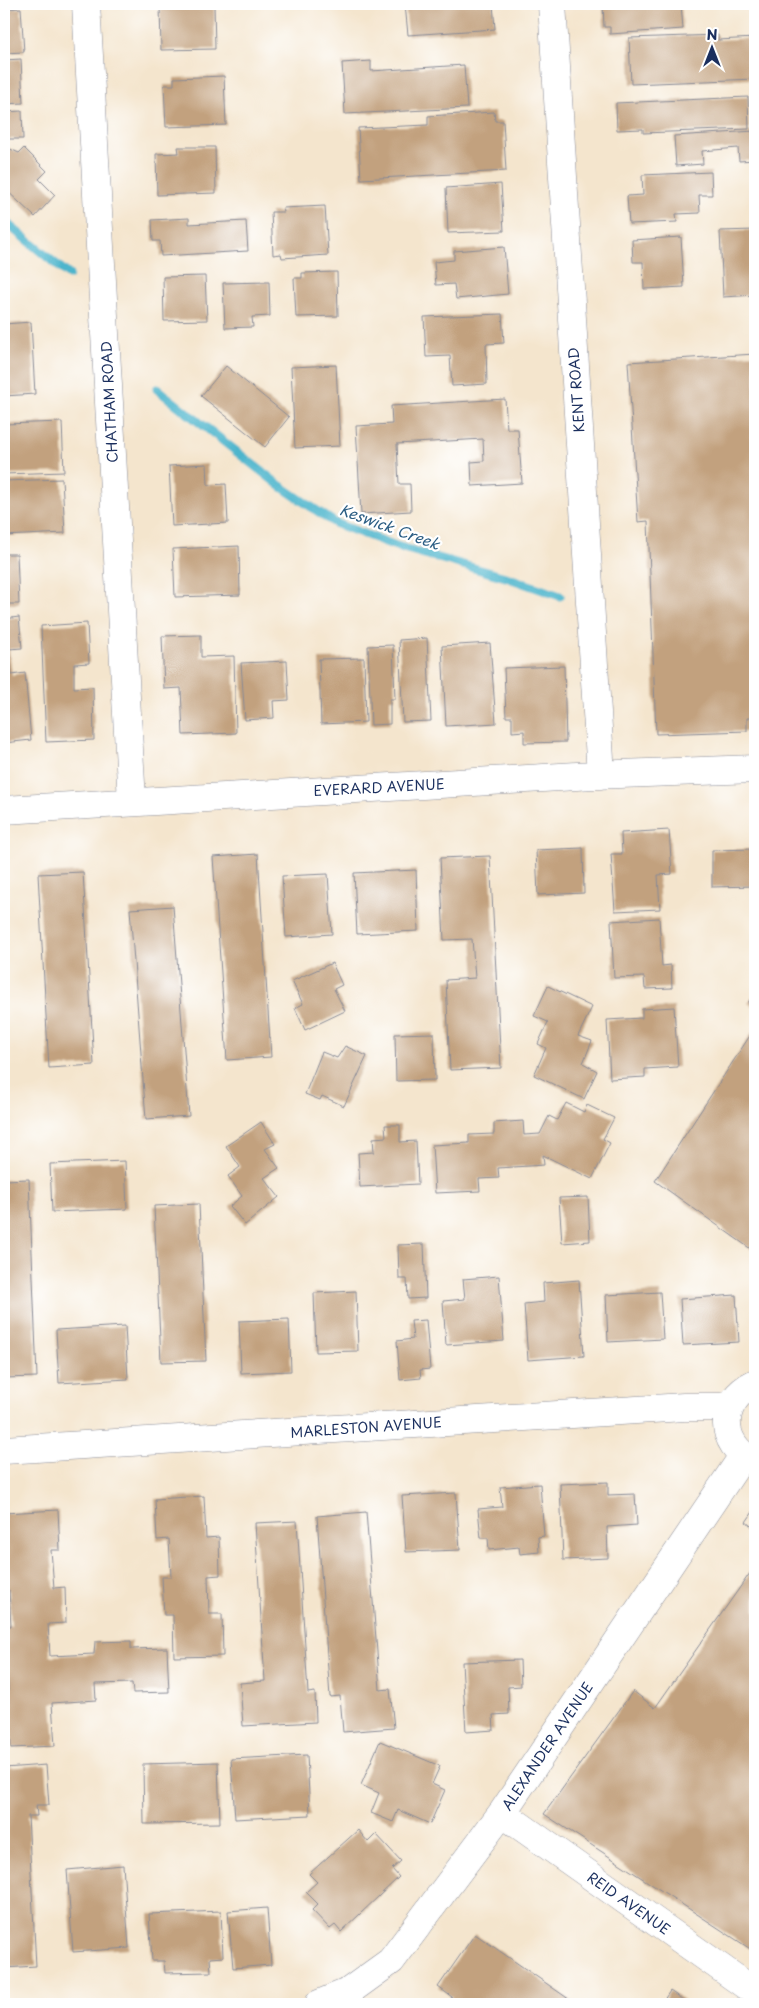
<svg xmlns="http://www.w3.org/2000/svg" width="759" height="2008" font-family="'Playpen Sans',sans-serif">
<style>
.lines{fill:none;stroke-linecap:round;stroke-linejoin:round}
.stream{stroke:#4db5cc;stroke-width:9}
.building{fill:#c2a17e}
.minor-casing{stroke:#888a96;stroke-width:29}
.minor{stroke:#fff;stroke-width:28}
.labels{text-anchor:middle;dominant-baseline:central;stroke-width:4.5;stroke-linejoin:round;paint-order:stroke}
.street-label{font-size:14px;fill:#1b2f5e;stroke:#fff}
.water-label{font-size:15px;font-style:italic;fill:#2c5e84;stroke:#fff}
</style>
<rect width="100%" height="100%" fill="#fff"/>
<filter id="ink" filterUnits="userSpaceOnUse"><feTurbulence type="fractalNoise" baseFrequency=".02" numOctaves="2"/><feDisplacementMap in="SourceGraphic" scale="10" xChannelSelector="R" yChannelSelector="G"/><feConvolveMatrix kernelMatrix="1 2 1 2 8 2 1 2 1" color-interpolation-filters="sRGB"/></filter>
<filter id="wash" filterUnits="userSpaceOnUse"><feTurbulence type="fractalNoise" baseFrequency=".0096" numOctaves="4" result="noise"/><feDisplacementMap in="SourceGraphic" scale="20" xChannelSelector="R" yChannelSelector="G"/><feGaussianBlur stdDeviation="1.12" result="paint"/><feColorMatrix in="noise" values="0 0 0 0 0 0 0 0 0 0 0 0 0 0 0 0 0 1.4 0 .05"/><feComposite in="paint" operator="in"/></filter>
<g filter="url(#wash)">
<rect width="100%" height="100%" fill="#f4e5cd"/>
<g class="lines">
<path class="stream" d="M4,221L69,275
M157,389L279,485L335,523L396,546L509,578L560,596"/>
</g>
<g id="blocks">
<path class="building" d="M405,4H493L495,29L408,35Z
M603,4H681L683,29L610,34V27H604Z
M160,5H214L215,49L161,50Z
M21,8L24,52L4,53V9Z
M718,35V40L755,38V79L631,84L629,38Z
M21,59L23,103L4,104V60Z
M371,61V71L464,65L467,108L345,114L342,63Z
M224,76L226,125L166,127L164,85H174V78Z
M748,97L749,129L643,133V129L617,130L616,103Z
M22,111L23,139H4V112Z
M494,112L495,121H503L506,171L361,179L358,128L428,125V116Z
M755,131V160L739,161L738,148L702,151L703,164L676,166L674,136Z
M178,147H215L216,193L157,195L156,154L179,153Z
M8,148L19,153L24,148L47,171L39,179L55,195L35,217L4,188V153Z
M711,172L712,195H699L700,213L676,214L677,222L629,224L627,196L643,195L642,175Z
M501,184L504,231L448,233L446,188Z
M325,206L328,255L282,258L281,254L273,255L271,212H284L283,208Z
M189,218V224L246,221L248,251L161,256L160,241H153L152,220Z
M755,230V295L723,297L720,231Z
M681,237L684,287L644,289L643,262H633L632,240Z
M504,247L508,294L456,299L454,284L436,285L434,262L454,260V251Z
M337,272L338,316L296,317L294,278H302V273Z
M205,276L207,320L164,321L163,277Z
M269,282L270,316L252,317L253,327L225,328L223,283Z
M502,314L504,343L486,344L487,384L452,386L450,356L426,357L424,317Z
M31,322L35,394L4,396V324Z
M755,354V718H747V731L656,734L648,521L638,522L628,362Z
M336,365L340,446L295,448L291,367Z
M226,366L289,417L265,447L201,396Z
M505,399L507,429H518L522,483L472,486L471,462L484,461L483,439L397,444L399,484H410L411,511L361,514L356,426L392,424L391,406Z
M62,422L64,472L4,474V424Z
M207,464L208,485L226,484L228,523L172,526L169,466Z
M62,479L65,533L4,536V481Z
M239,546L240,595L175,597L173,549Z
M4,554H17L19,604H4Z
M19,617L22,648L9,649L12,675L25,673L31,740L4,743V619Z
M87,623L89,663L74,664V688L93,687L94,740L46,742L41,626Z
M201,635V657L234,656L236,733L183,735L181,688L164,689L162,636Z
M427,638L431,721L403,722L399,640Z
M490,643L496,723L446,726L442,646Z
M393,645L395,699H390V724L371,725L368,646Z
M364,658L366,722L321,724L319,659Z
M287,661L289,700L273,701L274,718L245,720L241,663Z
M564,666L566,742L524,743V731L512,732V717H506L504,668Z
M669,830L672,874L658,875L660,909L615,911L611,854H622L621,833Z
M583,848L584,893L538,895L536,850Z
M755,849V886L712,887V850Z
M258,854L271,1057L227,1060L213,857Z
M490,856L501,1068L450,1070L446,980L475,978L472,939L444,940L440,858Z
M416,870L418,931L357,934L354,873Z
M83,872L94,1065L49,1068L38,874Z
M328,874L332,934L286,937L282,876Z
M173,906L189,1116L146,1119L130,909Z
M659,918L662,966L671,965L672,988L645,989L644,977L614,978L611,921Z
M332,963L342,985L334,989L345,1011L305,1030L295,1008L303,1004L292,981Z
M548,986L592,1007L578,1036L592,1041L583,1063L597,1071L584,1099L534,1075L546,1048L538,1044L548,1022L534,1016Z
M755,992V1007L748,1003Z
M674,1007L678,1067L645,1069V1077L610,1079L607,1020L642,1018V1009Z
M755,1028V1252L655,1181Z
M434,1033L435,1080L396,1081L395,1034Z
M345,1046L367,1056L344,1106L322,1096L320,1100L305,1094L322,1052L337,1058Z
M566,1103L584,1112L587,1105L614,1118L603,1139L610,1143L592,1179L543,1155L544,1165L498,1168L499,1178L479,1179L480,1191L435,1193L432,1145L469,1143V1135L494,1134V1123L523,1121L524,1135L540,1134L549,1116L557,1120Z
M261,1122L275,1144L265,1149L279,1168L264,1178L279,1197L245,1225L230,1206L242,1196L228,1176L240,1167L226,1146Z
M385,1125H400V1142L416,1141L418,1184L360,1187L358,1153L374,1152L373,1138L386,1137Z
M125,1161L127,1209L52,1212L50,1164Z
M29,1179L37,1377L4,1378V1180Z
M588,1197L590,1241L562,1243L559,1198Z
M199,1204L206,1361L161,1362L154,1206Z
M424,1244L426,1298L408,1299L407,1279H399L398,1245Z
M499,1276L504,1341L446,1345L443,1301L465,1299L463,1279Z
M579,1280L584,1356L528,1360L524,1304L544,1302L543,1283Z
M356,1291L358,1351L316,1352L314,1293Z
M660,1292L663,1339L608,1342L606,1295Z
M736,1295L739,1342L683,1345L680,1299Z
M289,1319L291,1371L241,1373L239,1321Z
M426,1320L430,1369L420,1370L421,1378L400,1380L397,1341L413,1339L411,1321Z
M125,1326L128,1379L59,1383L56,1330Z
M608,1482V1495L635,1494L637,1525L607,1527L608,1558L563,1560L560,1484Z
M540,1484L544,1536L538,1537L539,1552L520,1554L519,1547L489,1550L488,1538H481L478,1509L502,1507L500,1487Z
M456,1493L460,1550L406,1552L402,1496Z
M204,1496L206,1538L219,1537L220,1575L208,1576L209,1614H222L223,1656L174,1657L173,1615H164L162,1577H171L169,1539L157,1540L155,1499Z
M755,1509V1529L746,1522Z
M58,1510L60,1550H51L54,1588L65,1587L66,1623L48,1624L50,1656L94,1654L95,1642L131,1641V1649L167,1648L169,1692L133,1693L132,1683L95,1684L96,1700L52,1703L55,1746L11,1748L5,1626H11L9,1590L4,1591V1553H7L4,1513Z
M366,1512L380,1690L390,1689L394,1728L343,1732L340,1696L330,1697L317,1516Z
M297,1521L308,1693L315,1692L316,1722L243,1726L240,1683L265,1681L255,1523Z
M755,1566V1952L544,1814L633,1691L655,1708Z
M520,1660L521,1686L508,1687L509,1714L493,1715L494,1730L466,1732L462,1662Z
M380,1741L440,1766L432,1784L445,1790L430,1824L398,1810L393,1822L371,1813L379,1793L361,1785Z
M307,1755L310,1815L235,1819L231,1759Z
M218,1762L220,1823L144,1824L143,1764Z
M46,1765L49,1805H36L37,1816H28L36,1966L4,1968V1768Z
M358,1830L368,1842L376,1834L401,1861L392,1869L399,1877L341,1932L335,1925L330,1929L312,1910L318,1904L306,1892L317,1882L309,1874Z
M123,1865L129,1948L73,1952L67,1870Z
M267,1908L271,1965L233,1968L228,1911Z
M221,1911L223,1957L210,1958L211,1972L165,1973L164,1961H152L149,1914Z
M475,1934L576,2004H447L452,1997L438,1987Z
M670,1991L689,2004H661Z"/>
</g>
</g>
<g filter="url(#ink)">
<use href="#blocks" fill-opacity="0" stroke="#888a96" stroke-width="1"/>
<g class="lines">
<g class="minor-casing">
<path id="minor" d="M86,4L132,801
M552,4L601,775
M4,810L593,775L755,769
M755,1383C718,1401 717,1444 755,1462
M4,1450L684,1407H729
M502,1813L755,1992
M319,2004L348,1992L391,1961L502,1813L743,1456"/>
</g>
<use href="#minor" class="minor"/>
</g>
</g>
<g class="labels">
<g class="street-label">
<text transform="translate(576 390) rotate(-94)">KENT ROAD</text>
<text transform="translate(109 402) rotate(-93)">CHATHAM ROAD</text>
<text transform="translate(379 787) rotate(-3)">EVERARD AVENUE</text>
<text transform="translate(366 1427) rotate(-4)">MARLESTON AVENUE</text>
<text transform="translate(547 1746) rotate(-56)">ALEXANDER AVENUE</text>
<text transform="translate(629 1903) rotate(35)">REID AVENUE</text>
</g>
<g class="water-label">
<text transform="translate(390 526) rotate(20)">Keswick Creek</text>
</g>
</g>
<rect width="759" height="2008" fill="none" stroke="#fff" stroke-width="20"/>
<g transform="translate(712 48)" stroke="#ffffff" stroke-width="4" paint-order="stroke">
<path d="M0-4L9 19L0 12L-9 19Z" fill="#1b2f5e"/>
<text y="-8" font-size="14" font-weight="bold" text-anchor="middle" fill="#1b2f5e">N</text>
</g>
</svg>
